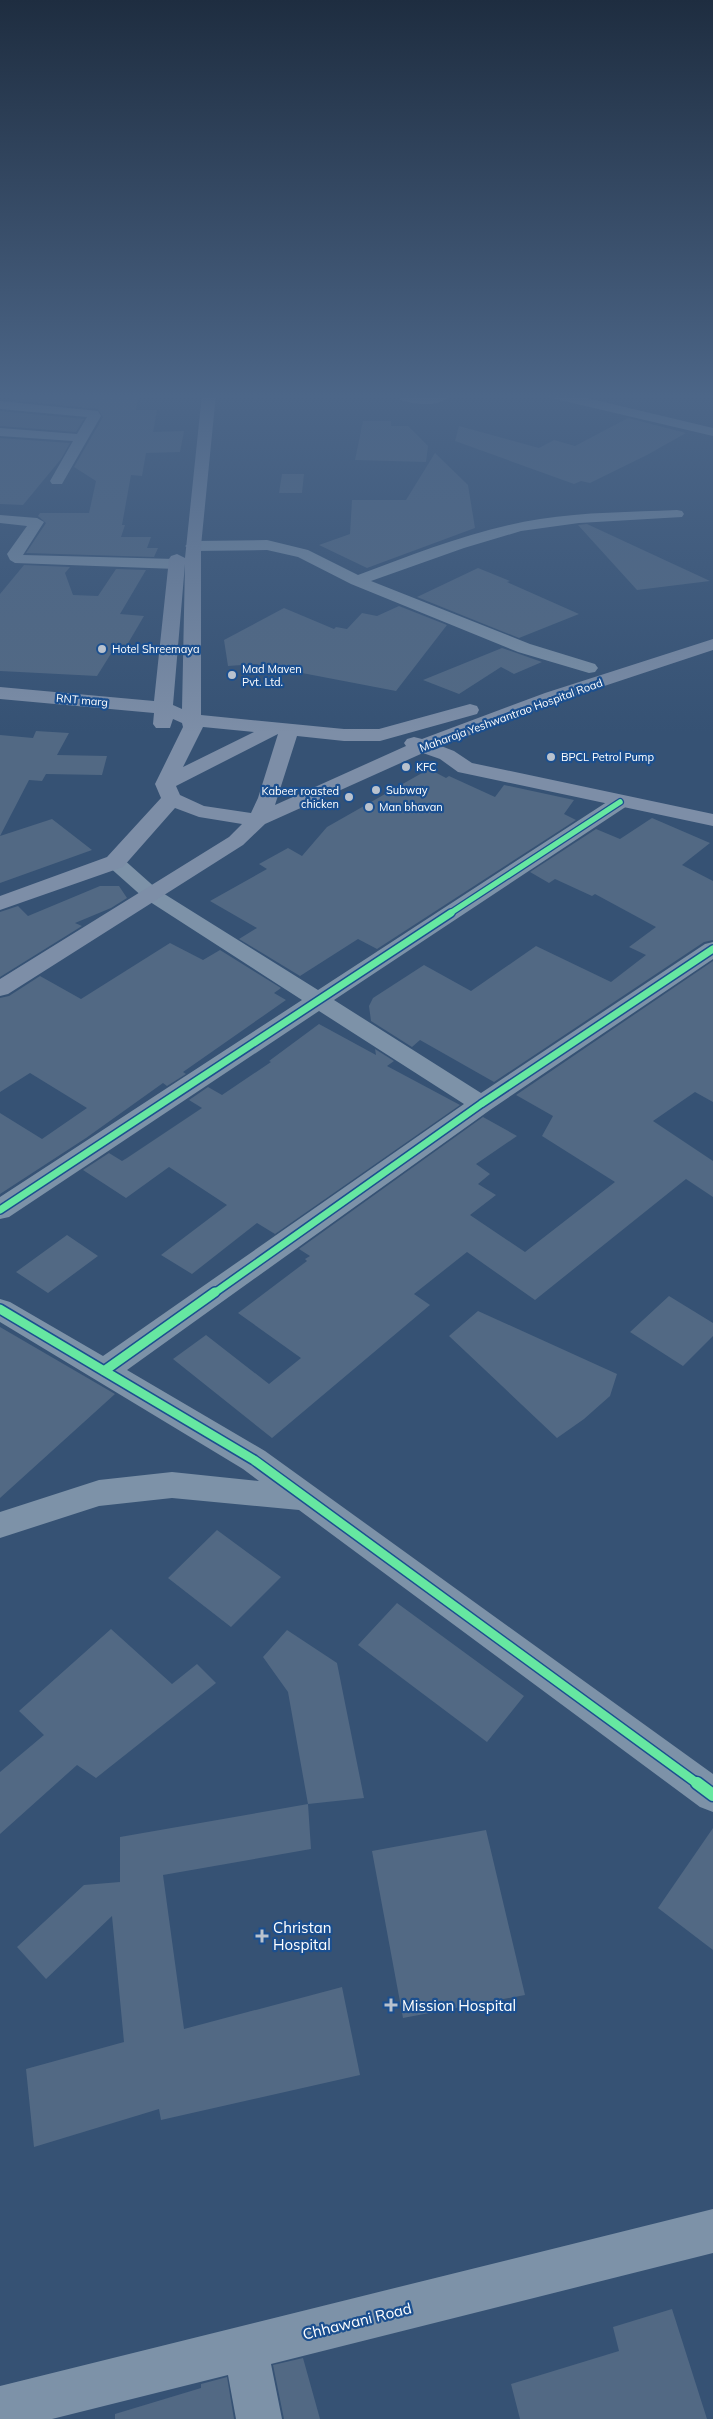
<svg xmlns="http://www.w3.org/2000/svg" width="713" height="2419" font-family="Mulish,sans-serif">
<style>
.building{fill:#526984}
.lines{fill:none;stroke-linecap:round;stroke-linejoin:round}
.minor{fill:#7d92a8;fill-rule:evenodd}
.major{fill:#7d8ea7;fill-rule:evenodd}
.cycleway-far3-casing{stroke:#1b4f8f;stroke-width:8}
.cycleway-far2-casing{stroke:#1b4f8f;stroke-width:10}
.cycleway-far1-casing{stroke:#1b4f8f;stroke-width:12}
.cycleway-casing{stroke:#1b4f8f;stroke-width:15}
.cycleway-far3{stroke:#66e7a1;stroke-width:5.5}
.cycleway-far2{stroke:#66e7a1;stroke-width:7}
.cycleway-far1{stroke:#66e7a1;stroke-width:9}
.cycleway{stroke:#66e7a1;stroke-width:12}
.poi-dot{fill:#b9c2ce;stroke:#1b4f8f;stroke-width:2}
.labels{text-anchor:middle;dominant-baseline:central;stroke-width:4.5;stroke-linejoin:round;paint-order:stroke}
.far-poi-label{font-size:11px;fill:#fff;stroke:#1b4f8f;text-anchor:start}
.far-street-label{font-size:11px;fill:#fff;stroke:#1b4f8f}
.near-poi-label{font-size:15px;fill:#fff;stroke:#1b4f8f;text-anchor:start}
.near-street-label{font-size:15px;fill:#fff;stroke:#1b4f8f}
</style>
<rect width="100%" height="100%" fill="#365274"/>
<path class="building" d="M31,394H138L136,410H157L153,432L184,431L180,452L146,453L142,476L131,475L122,525H125L121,537H151L147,548H158L154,557L26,553L46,523L38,516L40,513H89L96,481L74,467L103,417L98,409L10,400L15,395Z
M0,411L84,419L76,432L0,426Z
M628,418L686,433L647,455L590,483L581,481L574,484L455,441L459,426L539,448L554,440L575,446Z
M363,421H391V426H408L428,446L426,462L355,460Z
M0,438L70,443L61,459L23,505L0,504Z
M435,453L468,485L475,528L367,568L319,545L350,534L352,500H406Z
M282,474H304L302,493H279Z
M587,524L710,581L637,590L578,525Z
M24,565L70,567L65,573L73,595L98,596L116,569L146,570L120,614L144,616L127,645L117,644L97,676L0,671V594Z
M478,568L510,581L507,582L579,614L519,638L417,597Z
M399,606L447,625L396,691L255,664L228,666L224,640L284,608L334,629L336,627L347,629L362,613L377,616Z
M502,648L542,662L514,674L501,667L459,694L423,680Z
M36,731L69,733L57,755L107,756L102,775L46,774L42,781L29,780L0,836L52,819L92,850L0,883V735L33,738Z
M429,769L446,778L449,776L495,797L504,785L574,800L564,814L576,820L377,949L358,939L300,976L239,939L257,928L210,901L267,869L259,864L288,848L302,856L327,827Z
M652,818L710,843L682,865L713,881V940L704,942L494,1082L420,1040L412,1047L371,1021L369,1006L373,998L424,965L471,991L536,946L611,982L646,955L629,947L656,927L595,894L592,896L555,879L549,883L530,872L596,829L620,839Z
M100,886H119L127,898L111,908L75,923L82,926L0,977V912L18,906L28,916Z
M170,943L203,960L220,950L281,988L274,993L286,1000L183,1072L186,1074L167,1086L163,1083L86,1138L0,1194V1113L42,1139L87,1108L30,1073L0,1092V998L9,996L40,976L81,999Z
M713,961V1102L695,1092L653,1121L713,1161V1197L686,1179L535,1300L467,1252L414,1294L430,1305L272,1438L173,1359L206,1335L269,1384L301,1358L238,1313L307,1261L305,1259L310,1256L299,1249L483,1117L517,1136L476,1164L490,1174L478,1184L496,1195L470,1215L525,1252L615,1182L542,1136L553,1116L516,1095Z
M319,1024L376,1055L375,1049L394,1061L387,1066L460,1105L275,1234L257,1223L192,1274L161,1255L227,1205L169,1167L126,1198L83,1170L109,1153L122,1161L127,1158L202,1108L189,1100L208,1087L222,1095L271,1062L269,1061Z
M67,1235L98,1256L48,1293L16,1272Z
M669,1296L713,1323V1336L683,1366L630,1332Z
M478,1311L617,1374L610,1396L584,1419L557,1438L449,1336Z
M0,1327L115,1394L0,1498Z
M217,1530L281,1577L231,1627L168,1578Z
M397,1603L524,1696L487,1742L358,1645Z
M111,1629L172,1684L197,1664L216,1683L96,1778L77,1765L0,1834V1772L44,1735L19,1711Z
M287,1630L337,1663L364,1798L308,1804L288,1692L263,1657Z
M308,1804L311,1849L163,1875L184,2029L342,1987L360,2075L161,2120L159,2109L34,2147L26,2069L124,2042L112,1916L46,1979L17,1947L84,1885L120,1882V1837Z
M713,1828V1950L658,1908Z
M486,1830L525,1995L403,2018L372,1851Z
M672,2309L707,2419H520L511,2384L619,2351L613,2327Z
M303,2358L320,2419H284L273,2365Z
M227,2377L234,2419H115V2414L201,2388V2384Z"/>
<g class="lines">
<path class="minor" d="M399,394L426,397L452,394C439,408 417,405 400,400Z
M546,394H570L713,428V436L547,397Z
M0,401L98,411L101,416L62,484H52L50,481L73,441L0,436V428L77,434L87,417L0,409Z
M677,510L682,511L684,514L682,517L579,523L521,531L464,548L371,581L530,644L595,664L598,668L595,672L589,673L518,652L351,584L298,557L267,550L193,551L185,546L193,541L267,540L308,550L358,575C417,553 477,529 540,519C585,512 631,512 677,510Z
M0,515L37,518L44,522L23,555L176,559L184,564L176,569L15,563L10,560L7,554L27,526L0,523Z
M620,796L627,798L630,802L627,806L334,1000L481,1093L705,944L713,942V959L490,1110L127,1370L265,1451L713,1774V1812L700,1807L299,1510L172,1498L99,1506L0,1538V1512L99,1480L172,1472L259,1481L243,1469L0,1322V1299L10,1302L103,1356L464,1104L319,1011L9,1217L0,1219V1197L302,1000L144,898L108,866L105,862L108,858L115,856L122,858L158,890L318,990L613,798Z
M713,2209V2253L271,2364L282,2419H236L228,2375L52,2419H0V2386Z"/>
<path class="major" d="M202,394H216L201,546V715L344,729H379L470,704L477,706L479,710L477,714L380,741H344L297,736L275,805L406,746L404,743L407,739L414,737L422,739L545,693L713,639V650L559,701L441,746L454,751L472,763L713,814V826L458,772L440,759L423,753L265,824L243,845L8,994L0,996V979L229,837L242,824L199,817L175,808L123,867L0,910V896L107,857L161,798L155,784L183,727L182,723L173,719L170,728H156L153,724L154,713L0,699V687L154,701L169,559L171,556L177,554L185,558ZM185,564L182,709L173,705ZM203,727L254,732L183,767ZM278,734L258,798L251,813L204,806L180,795L176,786Z"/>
<g class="cycleway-far3-casing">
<path id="cycleway-far3" d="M449,914L620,802"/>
</g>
<g class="cycleway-far2-casing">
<path id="cycleway-far2" d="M0,1210L451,913
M213,1294L481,1104L713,949"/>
</g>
<g class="cycleway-far1-casing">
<path id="cycleway-far1" d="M0,1309L254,1460L698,1784
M104,1371L215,1292"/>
</g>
<g class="cycleway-casing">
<path id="cycleway" d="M697,1783L713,1795"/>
</g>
<use href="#cycleway-far3" class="cycleway-far3"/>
<use href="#cycleway-far2" class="cycleway-far2"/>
<use href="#cycleway-far1" class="cycleway-far1"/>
<use href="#cycleway" class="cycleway"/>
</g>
<linearGradient id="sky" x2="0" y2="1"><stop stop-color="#1e2d40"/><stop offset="0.54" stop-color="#4c6688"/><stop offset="1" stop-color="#4c6688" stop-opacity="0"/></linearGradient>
<rect width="713" height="733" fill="url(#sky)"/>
<g class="poi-dot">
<circle cx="102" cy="649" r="5"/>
<circle cx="232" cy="675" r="5"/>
<circle cx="551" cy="757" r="5"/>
<circle cx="406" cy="767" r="5"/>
<circle cx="376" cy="790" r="5"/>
<circle cx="349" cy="797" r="5"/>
<circle cx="369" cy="807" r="5"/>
<path d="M259.5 1928.5h5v5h5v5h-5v5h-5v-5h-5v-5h5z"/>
<path d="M388.5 1997.5h5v5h5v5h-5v5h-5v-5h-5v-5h5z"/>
</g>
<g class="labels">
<g class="far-poi-label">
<text x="112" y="649">Hotel Shreemaya</text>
<text x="242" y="669">Mad Maven<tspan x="242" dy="13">Pvt. Ltd.</tspan></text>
<text x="561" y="757">BPCL Petrol Pump</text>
<text x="416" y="767">KFC</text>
<text x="386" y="790">Subway</text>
<text x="339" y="791" text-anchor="end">Kabeer roasted<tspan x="339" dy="13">chicken</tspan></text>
<text x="379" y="807">Man bhavan</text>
</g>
<g class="far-street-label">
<text transform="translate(82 700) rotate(5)">RNT marg</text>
<text transform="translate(511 715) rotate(-20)">Maharaja Yeshwantrao Hospital Road</text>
</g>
<g class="near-poi-label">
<text x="273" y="1927">Christan<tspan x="273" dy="17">Hospital</tspan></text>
<text x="402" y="2005">Mission Hospital</text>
</g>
<g class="near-street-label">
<text transform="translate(357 2321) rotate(-14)">Chhawani Road</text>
</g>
</g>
</svg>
